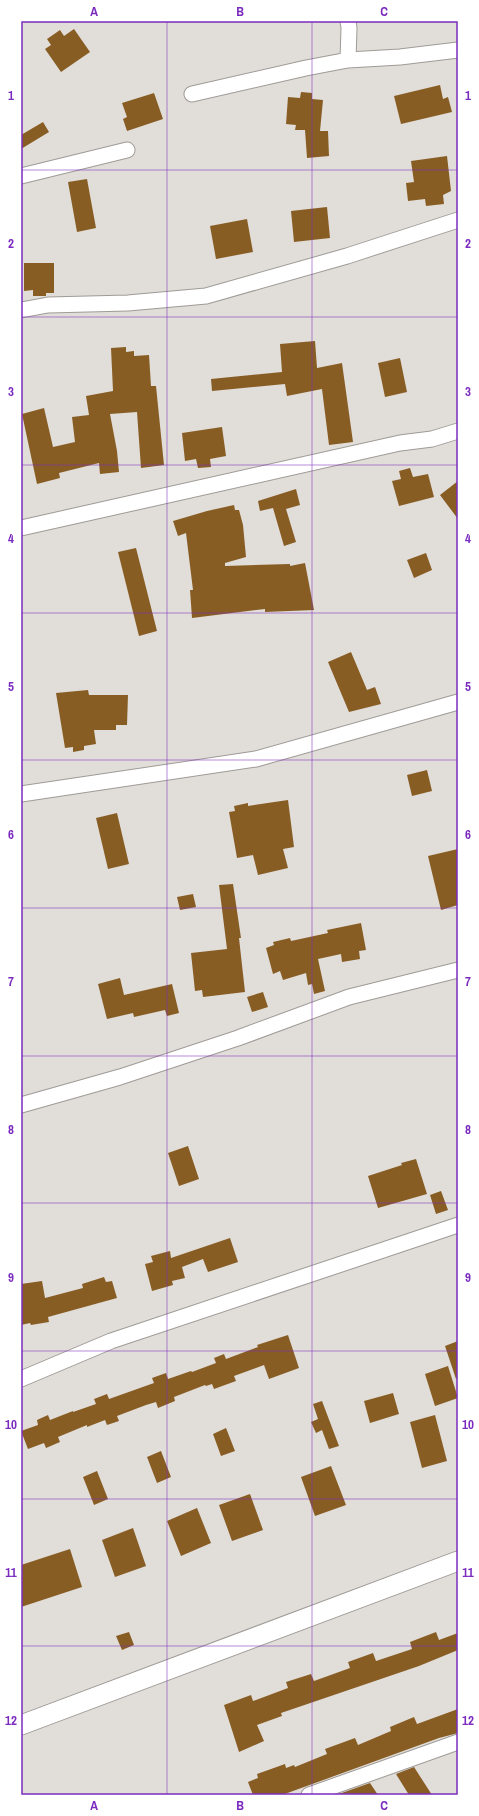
<svg xmlns="http://www.w3.org/2000/svg" width="479" height="1816" font-family="'Archivo Narrow',sans-serif">
<style>
.building{fill:#885d24}
.lines{fill:none;stroke-linecap:round;stroke-linejoin:round}
.minor-casing{stroke:#9f9b97;stroke-width:17}
.tertiary-casing{stroke:#9f9b97;stroke-width:21}
.minor{stroke:#fff;stroke-width:15}
.tertiary{stroke:#fff;stroke-width:19}
.grid{fill:none;stroke:#7b2cbf;stroke-width:1;stroke-opacity:0.55}
.neatline{fill:none;stroke:#7b2cbf;stroke-width:1.5}
.grid-label{font-size:13px;text-anchor:middle;font-weight:bold;fill:#7b2cbf}
</style>
<rect width="100%" height="100%" fill="#e1ddd9"/>
<path class="building" d="M74,29L90,52L61,72L45,49L51,45L47,39L60,30L64,36Z
M440,85L443,99L448,97L452,112L401,124L394,96Z
M301,92L312,93V99L323,100L320,131H328L329,156L307,158L305,130H295L296,125L286,124L288,97L300,98Z
M154,93L163,119L127,131L123,119L127,117L122,103Z
M43,122L49,132L21,149V135Z
M447,156L451,191L443,195L444,204L426,206L425,199L408,201L406,183L414,182L411,161Z
M87,179L96,228L77,232L68,182Z
M327,207L330,238L294,242L291,211Z
M247,219L253,252L216,259L210,226Z
M24,263H54V293H46V296H33V290L24,291Z
M315,341L317,368L342,363L353,442L329,445L322,389L287,396L285,384L212,391L211,379L282,372L280,344Z
M126,347V352L134,351V356L149,355L151,386H156L164,465L141,468L137,412L110,414L117,451L119,472L100,474L99,463L59,473L60,478L37,484L22,414L44,408L53,447L75,442L72,417L89,415L86,396L113,391L111,348Z
M400,358L407,392L385,397L378,363Z
M222,427L226,456L210,459L211,467L198,468L196,459L185,461L182,433Z
M410,468L413,477L428,474L434,497L399,506L392,481L401,479L399,471Z
M458,481V519L440,495Z
M296,489L300,505L286,509L296,542L284,546L273,508L260,511L258,501Z
M234,505L235,510H239L243,525L246,557L225,563V566L290,564V566L305,563L314,610L265,612V609L192,618L190,590H193L186,533L178,536L173,521L207,511Z
M136,548L157,631L139,636L118,552Z
M426,553L432,570L414,578L407,560Z
M351,652L367,690L375,687L381,704L349,712L328,662Z
M88,690L89,695H128L127,725H116V730H94L96,744L84,746V750L73,752V747L65,748L56,693Z
M427,770L432,791L412,796L407,775Z
M288,800L294,847L283,849L288,868L258,875L253,855L237,858L229,812L235,811L234,806L248,803V806Z
M117,813L129,864L108,869L96,818Z
M458,849V905L441,910L428,856Z
M233,884L241,938H239L245,992L203,997L202,990L195,991L191,953L227,949L219,885Z
M193,894L196,907L180,910L177,897Z
M361,923L366,950L359,951L360,959L342,962L341,954L318,959L325,991L314,994L312,984L308,985L306,973L283,980L280,971L273,974L266,948L274,945L273,942L290,938L291,941L328,933L327,930Z
M120,978L124,995L172,984L179,1013L167,1016L165,1010L134,1017L133,1013L107,1019L98,984Z
M263,992L268,1007L252,1012L247,997Z
M188,1146L199,1179L179,1186L168,1153Z
M416,1159L427,1194L378,1208L368,1176L402,1165L401,1163Z
M441,1191L448,1210L436,1214L430,1195Z
M230,1238L238,1262L208,1272L203,1259L182,1267L185,1278L172,1281L173,1285L152,1291L145,1264L153,1262L151,1256L170,1251L171,1258Z
M104,1277L106,1282L112,1281L117,1298L48,1317L49,1322L31,1325L30,1323L21,1325V1284L42,1281L45,1298L83,1288L82,1284Z
M288,1335L299,1368L269,1379L264,1365L234,1376L236,1381L214,1389L212,1384L206,1386L205,1385L174,1397L175,1401L158,1408L156,1402L146,1405L117,1416L119,1421L107,1425L105,1420L87,1427V1425L58,1437L60,1442L46,1448L44,1443L28,1449L21,1431L38,1425L37,1420L48,1415L50,1420L73,1411V1412L96,1404L94,1399L107,1394L109,1399L154,1383L152,1378L166,1373L168,1379L191,1371L192,1372L216,1363L214,1358L224,1354L226,1359L258,1347L257,1345Z
M458,1341V1378L456,1379L445,1346Z
M448,1366L458,1398L435,1406L425,1374Z
M393,1393L399,1414L370,1423L364,1401Z
M322,1401L339,1446L329,1449L322,1430L316,1433L311,1422L318,1419L313,1404Z
M435,1415L447,1461L422,1468L410,1422Z
M226,1428L235,1451L221,1456L213,1434Z
M161,1451L171,1477L157,1483L147,1457Z
M331,1466L346,1505L315,1516L301,1477Z
M97,1471L108,1499L94,1505L83,1477Z
M250,1494L263,1530L232,1541L219,1505Z
M197,1508L211,1543L181,1556L167,1521Z
M133,1528L146,1566L115,1577L102,1540Z
M70,1549L82,1587L21,1607V1565Z
M129,1632L134,1645L122,1650L116,1636Z
M436,1632L439,1640L458,1633V1650L419,1666L281,1713L282,1716L257,1725L264,1741L239,1752L224,1705L251,1695L253,1701L288,1688L286,1682L311,1674L314,1681L350,1668L348,1662L373,1653L376,1661L412,1649L410,1642Z
M458,1709V1733L439,1738L282,1795H253L248,1782L258,1778L257,1774L285,1764L286,1768L294,1765L295,1767L327,1754L325,1749L355,1738L358,1745L391,1731L390,1727L414,1717L417,1724Z
M414,1767L432,1795H409L396,1774Z
M370,1783L378,1795H336Z"/>
<g class="lines">
<g class="minor-casing">
<path id="minor" d="M348,60L349,28L348,21
M192,94L306,68L348,60L400,57L458,50
M21,176L127,150
M21,310L48,305L128,303L206,296L347,256L458,220
M21,528L400,443L432,439L458,431
M21,794L256,759L458,702
M21,1105L120,1077L238,1038L349,997L458,970
M21,1379L111,1341L458,1225
M309,1795L458,1742"/>
</g>
<g class="tertiary-casing">
<path id="tertiary" d="M21,1725L458,1561"/>
</g>
<use href="#minor" class="minor"/>
<use href="#tertiary" class="tertiary"/>
</g>
<path class="grid" d="M167,21V1795M312,21V1795M21,170H458M21,317H458M21,465H458M21,613H458M21,760H458M21,908H458M21,1056H458M21,1203H458M21,1351H458M21,1499H458M21,1646H458"/>
<rect width="479" height="1816" fill="none" stroke="#ffffff" stroke-width="44"/>
<rect x="22" y="22" width="435" height="1772" class="neatline"/>
<g class="grid-label">
<text x="94" y="16">A</text>
<text x="240" y="16">B</text>
<text x="384" y="16">C</text>
<text x="11" y="100">1</text>
<text x="468" y="100">1</text>
<text x="11" y="248">2</text>
<text x="468" y="248">2</text>
<text x="11" y="396">3</text>
<text x="468" y="396">3</text>
<text x="11" y="543">4</text>
<text x="468" y="543">4</text>
<text x="11" y="691">5</text>
<text x="468" y="691">5</text>
<text x="11" y="839">6</text>
<text x="468" y="839">6</text>
<text x="11" y="986">7</text>
<text x="468" y="986">7</text>
<text x="11" y="1134">8</text>
<text x="468" y="1134">8</text>
<text x="11" y="1282">9</text>
<text x="468" y="1282">9</text>
<text x="11" y="1429">10</text>
<text x="468" y="1429">10</text>
<text x="11" y="1577">11</text>
<text x="468" y="1577">11</text>
<text x="11" y="1725">12</text>
<text x="468" y="1725">12</text>
<text x="94" y="1810">A</text>
<text x="240" y="1810">B</text>
<text x="384" y="1810">C</text>
</g>
</svg>
